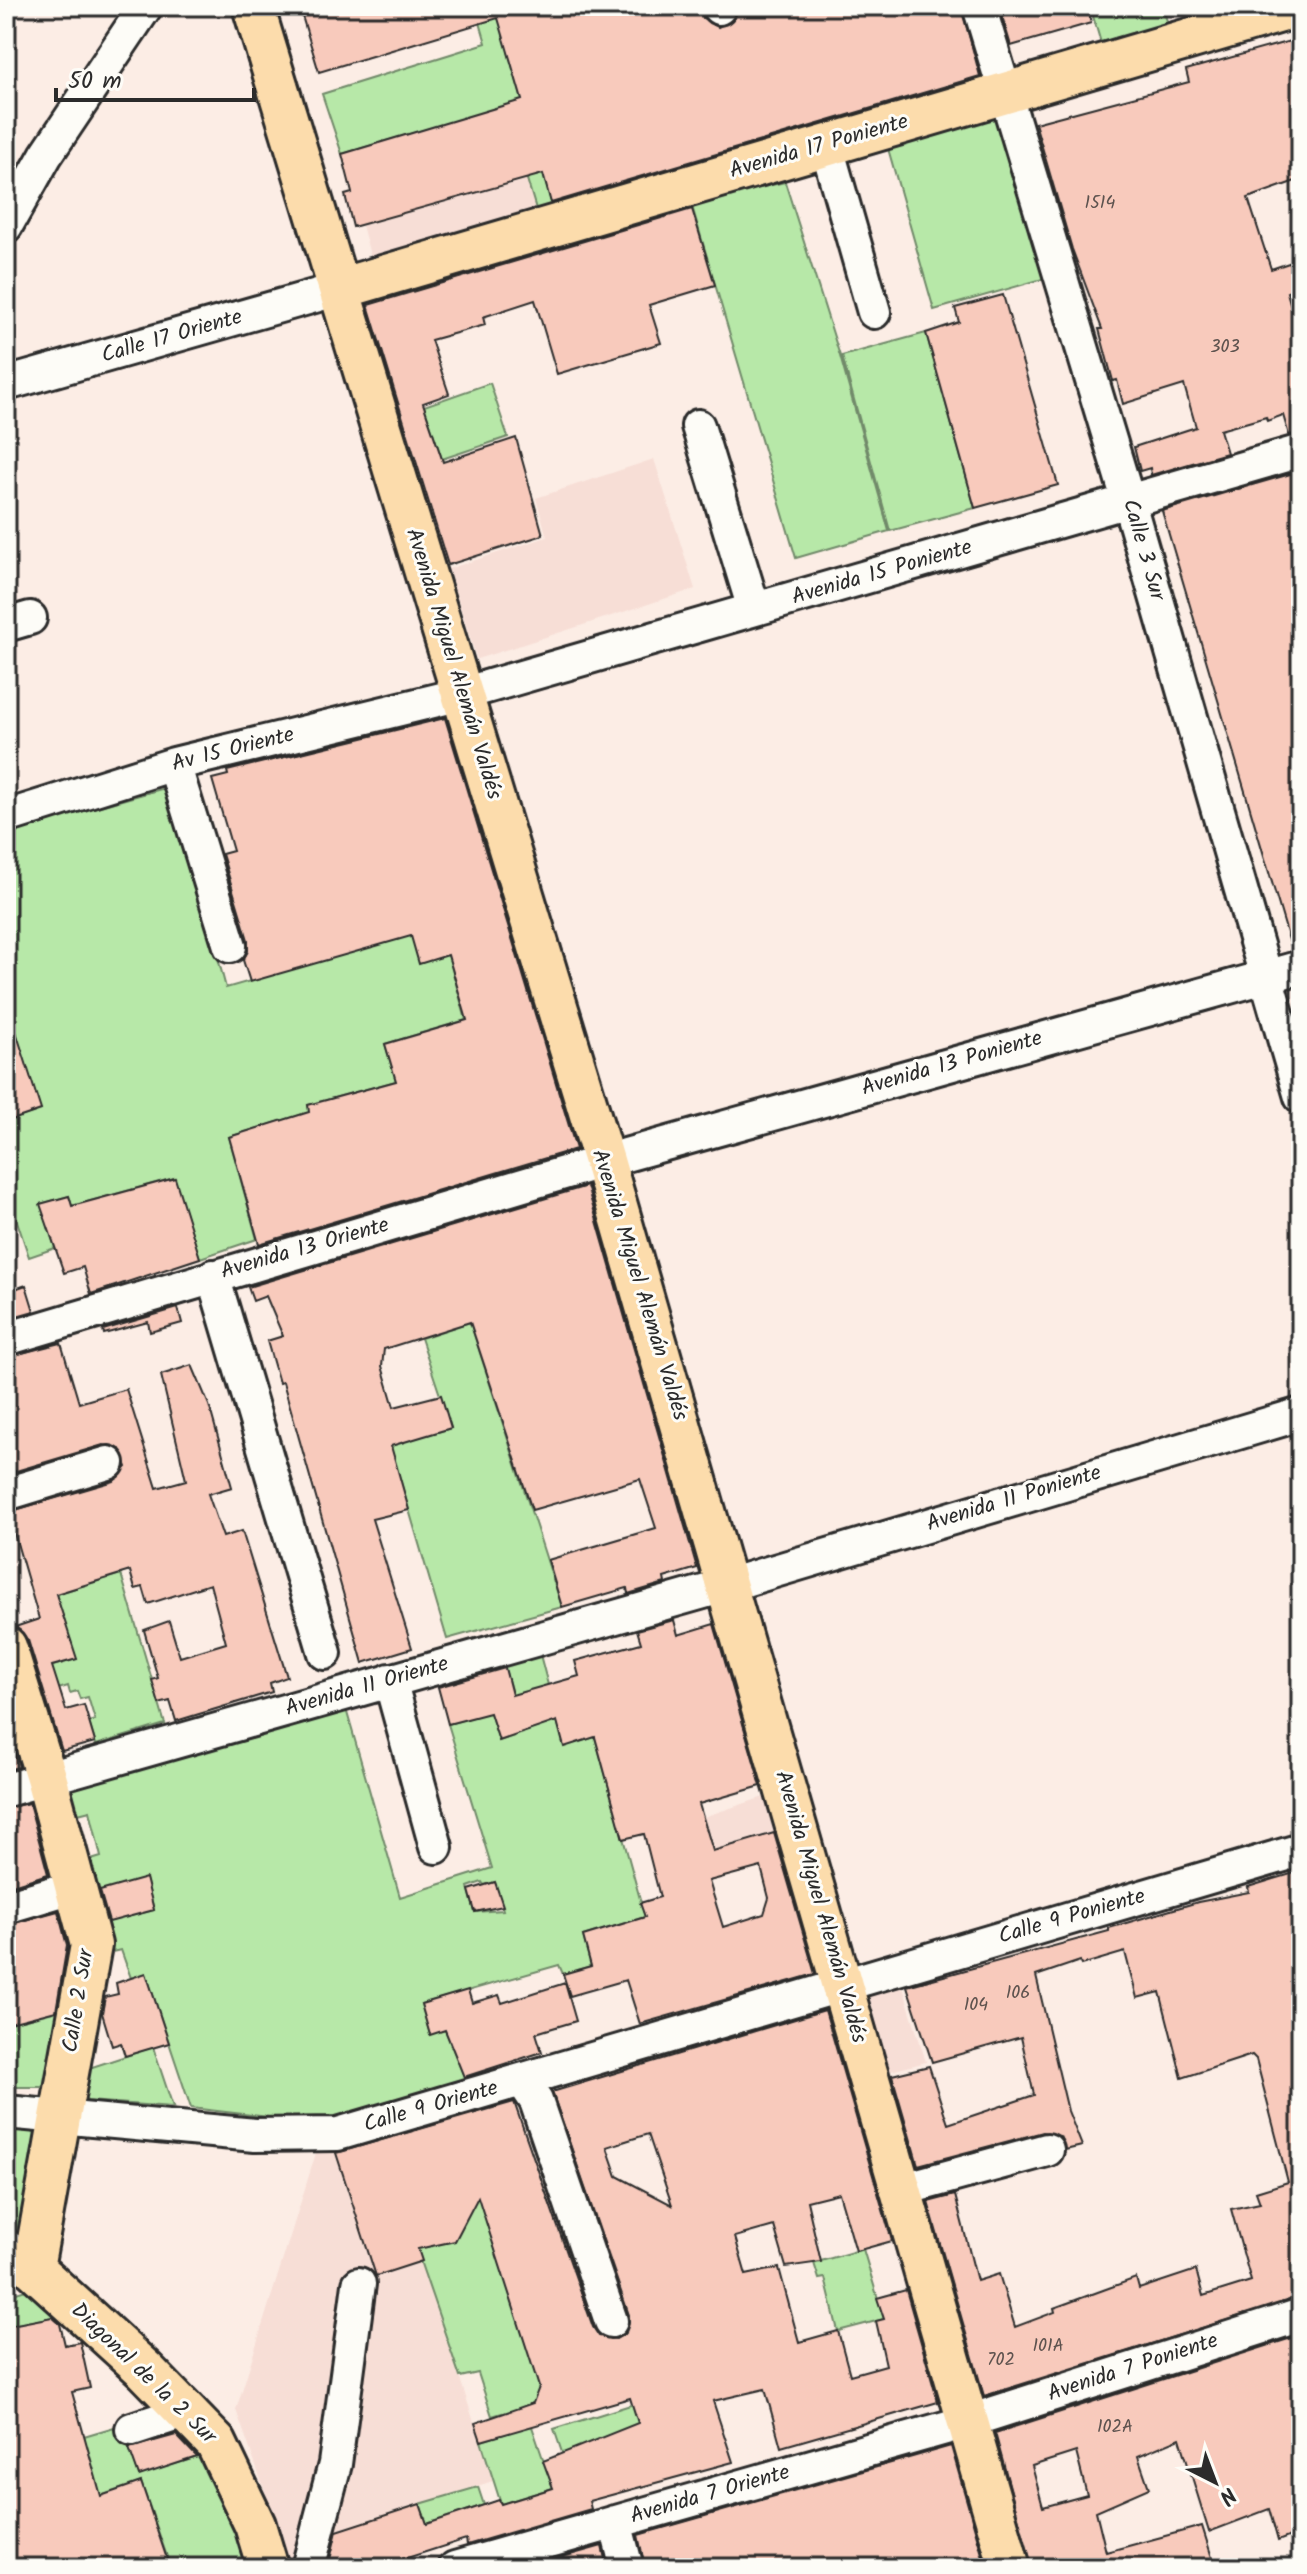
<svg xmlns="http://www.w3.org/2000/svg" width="1307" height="2574" font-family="Kalam,sans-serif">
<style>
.built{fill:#f7ded6}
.green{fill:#b7e8a8;stroke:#718a6a;stroke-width:2;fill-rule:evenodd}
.building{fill:#f8cabc;stroke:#2b2b2b;stroke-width:2;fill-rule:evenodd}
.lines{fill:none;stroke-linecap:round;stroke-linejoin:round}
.minor-casing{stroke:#2b2b2b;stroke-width:38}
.major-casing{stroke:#2b2b2b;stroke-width:46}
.path{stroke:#2b2b2b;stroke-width:5;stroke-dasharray:6 6;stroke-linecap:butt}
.minor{stroke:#fdfcf7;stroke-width:32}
.major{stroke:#fcdcac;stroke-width:40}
.labels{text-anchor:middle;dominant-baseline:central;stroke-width:6;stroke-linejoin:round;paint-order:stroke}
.number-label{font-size:18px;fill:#5e534f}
.street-label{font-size:22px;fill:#2b2b2b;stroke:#fdfcf7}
</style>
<rect width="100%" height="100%" fill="#fcede5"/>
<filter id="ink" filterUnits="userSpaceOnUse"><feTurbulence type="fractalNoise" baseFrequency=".0125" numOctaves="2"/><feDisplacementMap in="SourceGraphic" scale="16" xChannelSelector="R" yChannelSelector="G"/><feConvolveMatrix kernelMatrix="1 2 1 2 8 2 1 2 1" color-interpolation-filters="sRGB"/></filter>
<g filter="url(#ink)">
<path class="built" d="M527,179L538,216L373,266L362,225Z
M654,459L695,589L477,659L448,569L547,537L536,498Z
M770,1795L779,1832L713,1851L703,1817Z
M902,1984L926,2062L887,2072L863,1995Z
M335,2150L376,2275L422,2261L493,2481L323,2535L319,2568H292L236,2410L316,2153Z"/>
<path class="green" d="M1090,6H1162L1169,27L1101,43Z
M512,10L508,51L552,205L536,209L505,106L342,154L322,94L486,43L479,19Z
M999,113L1046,278L934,310L887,145Z
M785,182L840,356L889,531L796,558L691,203Z
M926,333L975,508L890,531L842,356Z
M490,383L508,437L442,459L424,406Z
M172,786L226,988L411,935L448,955L466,1020L385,1044L396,1081L308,1105L310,1112L229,1137L257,1239L200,1258L174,1178L72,1206L69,1196L41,1204L55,1248L29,1257L6,1188V1122L40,1110L6,1002V832Z
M470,1322L562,1607L447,1639L390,1445L451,1428L421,1338Z
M121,1574L165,1724L96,1745L89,1722L95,1720L88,1697L80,1699L77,1691L70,1693L68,1686L42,1694L36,1671L76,1659L56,1594Z
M538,1647L564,1746L595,1737L645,1917L583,1936L591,1966L563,1974L559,1965L421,2004L430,2034L445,2030L465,2079L321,2123L191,2108L146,1974L131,1978L121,1950L103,1954V1923L154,1910L146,1879L96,1893L88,1861L101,1857L90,1811L78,1814L70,1787L344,1702L400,1897L492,1868L448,1724L473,1717L460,1670L475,1665L499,1741L523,1733L502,1658ZM482,1882L484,1885L495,1882L503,1910L475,1912L468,1887Z
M65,2009L46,2082L42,2087H6V2024Z
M153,2047L173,2107L87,2101L82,2093L86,2069Z
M453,2118L544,2400L525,2406L553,2488L501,2504L481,2441L507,2433L502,2413L492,2416L478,2373L460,2377L378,2139L402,2133L407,2150L425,2145L421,2127Z
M46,2121L22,2236L6,2223V2122Z
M863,2249L884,2319L838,2331L825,2278L819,2279L814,2263Z
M29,2289L58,2316L6,2326V2296Z
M640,2402L647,2422L567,2467L554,2429Z
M121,2425L139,2475L211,2453L256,2568H171L141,2482L97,2497L84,2436Z
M478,2487L484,2505L427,2524L420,2504Z"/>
<path class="building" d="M299,6H700L703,18L718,27L735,18L738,6H961L980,76L551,203L543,174L353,227L345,195L352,193L342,154L522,100L498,18L319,72Z
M999,6H1087L1091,23L1011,46Z
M1301,38V179L1248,198L1271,269L1301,259V282L1293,283L1295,289L1287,292L1301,343V433L1289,435L1283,415L1267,421L1266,417L1220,430L1227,453L1151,475L1150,468L1140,471L1134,447L1196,427L1184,385L1123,404L1117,380L1113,381L1099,329H1102L1072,249L1035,123L1189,82L1186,70Z
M692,209L715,285L649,305L661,343L557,374L535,300L483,317L485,325L431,340L449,394L423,403L443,462L516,438L543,535L448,565L368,305Z
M1003,295L1058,485L975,508L926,333L959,322L955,308Z
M1301,471V949L1292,950L1162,511Z
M445,718L576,1149L259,1244L229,1137L309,1112L308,1105L396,1081L385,1044L467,1020L448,955L419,964L411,936L250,982L243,960L248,951V940L222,854L233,851L212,779L228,775L227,771Z
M11,1016L41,1110L6,1122V1017Z
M175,1178L200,1258L91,1294L83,1267L64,1273L40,1204L69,1196L72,1206Z
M587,1186L697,1568L664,1578L665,1583L628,1594L627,1588L562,1607L548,1560L656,1528L640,1479L532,1510L470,1322L384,1349L382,1366L394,1407L441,1395L451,1428L391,1446L409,1510L372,1519L412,1648L363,1663L283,1382L279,1383L267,1341L283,1336L266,1296L253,1301L248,1287Z
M26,1285L34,1311L6,1319V1292Z
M178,1308L182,1323L150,1332L148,1322L104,1334L103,1330Z
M61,1343L79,1403L126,1389L157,1488L186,1480L161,1375L192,1365L209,1405L232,1487L208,1494L223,1537L242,1531L287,1677L270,1683L272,1692L176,1721L170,1701L159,1704L152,1680L158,1678L144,1630L169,1621L180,1657L226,1643L210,1584L148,1604L143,1587L135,1589L130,1571L56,1594L77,1659L52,1666L66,1710L84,1705L95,1742L62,1751L28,1640L15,1627L39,1619L8,1512L114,1481L127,1467L120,1449L103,1445L6,1474V1357Z
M674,1620L678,1635L714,1624L761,1786L699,1804L713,1851L774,1833L815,1974L640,2024L626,1980L570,1996L563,1974L591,1966L583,1936L645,1917L640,1903L660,1897L644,1834L623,1839L595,1737L564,1747L557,1721L499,1741L490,1713L448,1724L438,1687L505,1668L512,1695L579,1676L575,1661L641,1643L637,1630ZM761,1867L769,1898L764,1914L723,1927L709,1881Z
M6,1725L19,1767L6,1770Z
M29,1803L48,1874L6,1887V1808Z
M1301,1871V2297L984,2396L928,2202L955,2195L977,2281L999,2274L1015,2327L1055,2312L1054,2308L1136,2278L1139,2289L1196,2270L1203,2296L1251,2281L1231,2209L1260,2203L1256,2192L1288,2182L1256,2059L1252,2055L1182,2078L1160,1992L1137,1998L1125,1952L1081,1965L1080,1961L1036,1976L1068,2111L1082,2146L1065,2150L1060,2136L1043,2132L918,2165L892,2075L929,2066L948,2124L1034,2095L1021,2037L932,2062L907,1986L1109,1931V1928L1198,1902L1249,1892L1248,1887Z
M146,1878L154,1910L109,1922L100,1891Z
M495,1882L503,1906L475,1912L469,1890Z
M58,1911L67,1946L56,2011L6,2024V1925Z
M146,1973L169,2043L125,2056L121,2043L112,2046L102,2013L105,1997L118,1994L116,1983Z
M565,1983L576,2021L536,2033L542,2052L464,2077L445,2030L430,2035L421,2004L468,1990L472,2003L499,1995L502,2003Z
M825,2010L892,2241L856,2251L839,2193L807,2201L821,2262L786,2267L774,2226L735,2237L746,2275L779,2268L799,2342L838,2331L850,2375L886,2365L876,2321L884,2319L877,2298L906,2290L938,2402L781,2447L765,2389L713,2401L733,2462L589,2501L591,2509L467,2545L466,2539L376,2568H328L337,2531L420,2504L427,2524L499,2500L501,2504L553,2488L543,2461L638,2423L630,2398L481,2441L475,2423L533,2403L539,2387L478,2197L455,2241L418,2249L422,2261L376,2276L336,2153L514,2102L593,2327L599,2336L616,2339L626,2333L629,2315L552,2092ZM648,2134L672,2205L617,2176L607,2147Z
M52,2317L60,2324L65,2345L80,2342L90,2388L72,2392L101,2496L141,2482L170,2568H10L6,2555V2326Z
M1301,2335V2532L1278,2541L1269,2509L1209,2532L1180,2438L1138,2456L1149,2488L1096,2511L1106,2552L1202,2526L1214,2564L1195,2568H1032L995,2433ZM1076,2452L1087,2495L1043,2507L1032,2466Z
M176,2435L197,2457L139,2476L129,2448Z
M951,2446L986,2568H645L638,2535Z
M602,2546L607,2568H524Z"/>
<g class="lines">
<g class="minor-casing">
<path id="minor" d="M719,6V8
M979,6L1129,503L1301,1097
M826,144L874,312
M6,226L46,155L146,6
M6,384L339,289
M698,426L754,609
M6,625L30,618
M174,764L230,946
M6,817L174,764L462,694L1301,451
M213,1276L325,1653
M6,1339L604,1161L1301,967
M6,1494L108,1463
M390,1680L436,1847
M6,1790L728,1585L1301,1414
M6,1907L76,1886
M522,2080L536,2101L611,2321
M6,2112L255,2135L338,2134L1301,1850
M900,2190L1047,2150
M6,2246L33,2268
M132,2429L187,2411
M615,2522L627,2568
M308,2568L335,2464L359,2284
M455,2568L966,2422L1301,2315"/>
</g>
<g class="major-casing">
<path id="major" d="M253,6L604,1161L1010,2568
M339,289L1301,6
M6,1647L46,1777L91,1945L33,2268L145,2370L216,2443L255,2525L268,2568"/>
</g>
<path class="path" d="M1296,1123L1301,1141"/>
<use href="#minor" class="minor"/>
<use href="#major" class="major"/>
</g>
</g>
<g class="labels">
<g class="number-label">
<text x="1100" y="203">1514</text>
<text x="1225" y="347">303</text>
<text x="1018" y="1993">106</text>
<text x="976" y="2005">104</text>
<text x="1048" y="2346">101A</text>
<text x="1001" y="2360">702</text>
<text x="1115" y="2427">102A</text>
</g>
<g class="street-label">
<text transform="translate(819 147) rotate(-16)">Avenida 17 Poniente</text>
<text transform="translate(172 337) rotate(-16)">Calle 17 Oriente</text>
<text transform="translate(1143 550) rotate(74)">Calle 3 Sur</text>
<text transform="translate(882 573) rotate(-16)">Avenida 15 Poniente</text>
<text transform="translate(453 664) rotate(73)">Avenida Miguel Alemán Valdés</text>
<text transform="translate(233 750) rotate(-14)">Av 15 Oriente</text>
<text transform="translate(952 1064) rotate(-16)">Avenida 13 Poniente</text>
<text transform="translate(305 1249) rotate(-16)">Avenida 13 Oriente</text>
<text transform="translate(639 1285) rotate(73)">Avenida Miguel Alemán Valdés</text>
<text transform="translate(1014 1499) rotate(-17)">Avenida 11 Poniente</text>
<text transform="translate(367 1687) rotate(-16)">Avenida 11 Oriente</text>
<text transform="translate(820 1907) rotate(74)">Avenida Miguel Alemán Valdés</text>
<text transform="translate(1072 1917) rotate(-16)">Calle 9 Poniente</text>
<text transform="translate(79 2001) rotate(-81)">Calle 2 Sur</text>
<text transform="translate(431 2107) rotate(-16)">Calle 9 Oriente</text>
<text transform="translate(1133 2368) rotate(-18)">Avenida 7 Poniente</text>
<text transform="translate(143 2374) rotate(44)">Diagonal de la 2 Sur</text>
<text transform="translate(710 2495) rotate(-16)">Avenida 7 Oriente</text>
</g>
</g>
<rect width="1307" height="2574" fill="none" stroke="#fdfcf7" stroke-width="32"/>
<rect x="16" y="16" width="1275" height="2542" fill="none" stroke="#2b2b2b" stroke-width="3" filter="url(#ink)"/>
<g transform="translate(1215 2482) rotate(138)" stroke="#fdfcf7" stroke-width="6" paint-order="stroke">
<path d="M0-6L14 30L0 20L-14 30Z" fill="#2b2b2b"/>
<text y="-12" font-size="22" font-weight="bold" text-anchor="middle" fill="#2b2b2b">N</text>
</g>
<path d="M56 88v12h198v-12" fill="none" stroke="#2b2b2b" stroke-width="4"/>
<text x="68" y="88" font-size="24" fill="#2b2b2b" stroke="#fdfcf7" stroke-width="6" paint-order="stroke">50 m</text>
</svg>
